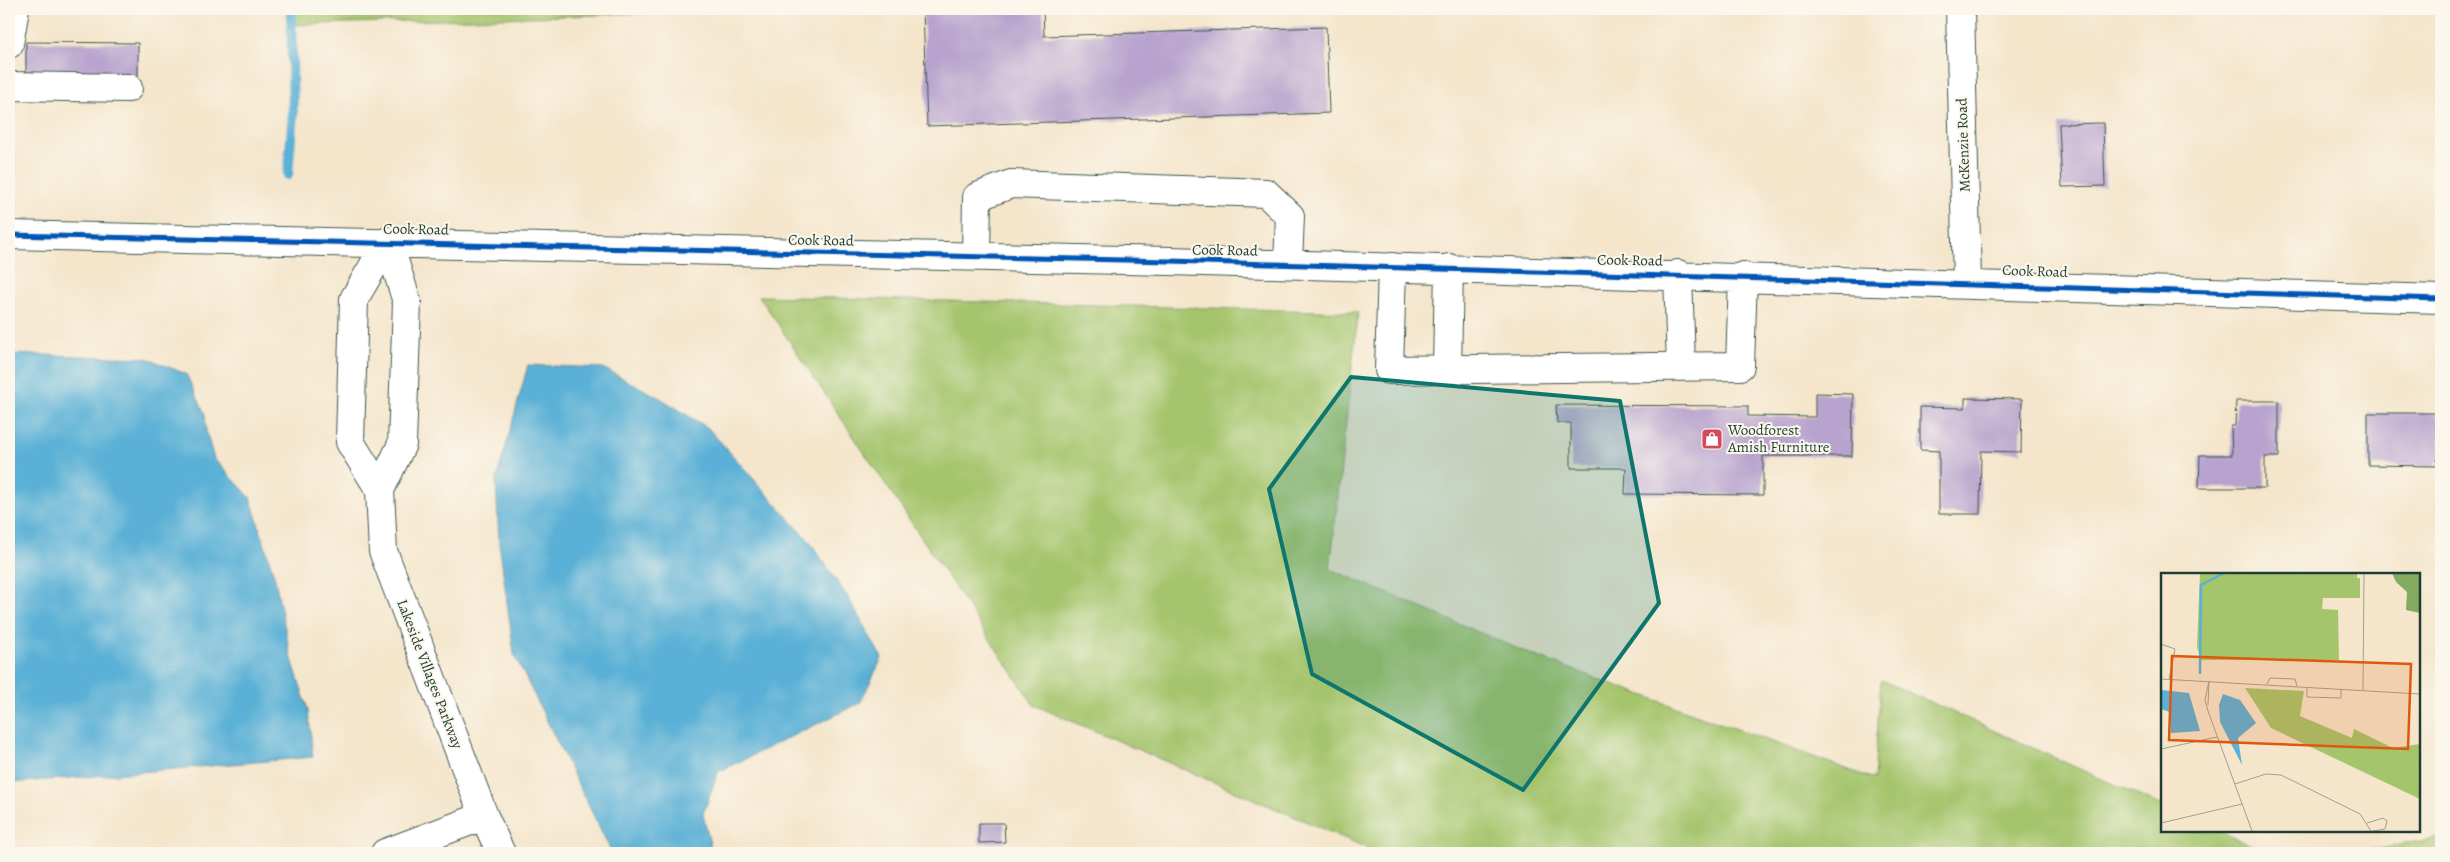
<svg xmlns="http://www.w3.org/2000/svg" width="2450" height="862" font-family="Alegreya,serif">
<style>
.green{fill:#a5c56d;stroke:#628150}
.water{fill:#5ab0d6;stroke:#3c7685}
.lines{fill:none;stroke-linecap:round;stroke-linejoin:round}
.stream{stroke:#5ab0d6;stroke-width:10}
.building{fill:#b7a3cd}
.minor-casing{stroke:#3f564b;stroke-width:30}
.minor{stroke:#fff;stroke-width:28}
.cycleway-casing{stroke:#fbf7ec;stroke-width:8}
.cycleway{stroke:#0057b8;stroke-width:5}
.marked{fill:#0f766e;fill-opacity:0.2;stroke:#0f766e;stroke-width:4;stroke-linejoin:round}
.labels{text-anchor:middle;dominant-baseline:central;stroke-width:4;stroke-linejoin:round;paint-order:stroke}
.street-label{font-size:15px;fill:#1f3d34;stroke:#fbf7ec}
.poi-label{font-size:15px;fill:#1f3d34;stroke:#fbf7ec;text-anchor:start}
.inset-river{fill:none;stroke:#5ab0d6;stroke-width:2.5}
.inset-road{fill:none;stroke:#9fa28f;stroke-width:1}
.view{fill:#de580e;fill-opacity:0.15;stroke:#de580e;stroke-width:2.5}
.inset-edge{fill:none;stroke:#1f3d34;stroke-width:2.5}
</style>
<rect width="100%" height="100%" fill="#fbf7ec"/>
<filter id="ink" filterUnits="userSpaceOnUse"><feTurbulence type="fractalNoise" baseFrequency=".02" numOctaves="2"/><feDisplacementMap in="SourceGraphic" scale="10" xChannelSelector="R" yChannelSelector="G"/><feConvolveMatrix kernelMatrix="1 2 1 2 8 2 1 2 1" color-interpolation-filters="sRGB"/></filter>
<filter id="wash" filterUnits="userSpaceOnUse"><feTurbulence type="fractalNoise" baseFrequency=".0096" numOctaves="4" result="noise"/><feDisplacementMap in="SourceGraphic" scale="20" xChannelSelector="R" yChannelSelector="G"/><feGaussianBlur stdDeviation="1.12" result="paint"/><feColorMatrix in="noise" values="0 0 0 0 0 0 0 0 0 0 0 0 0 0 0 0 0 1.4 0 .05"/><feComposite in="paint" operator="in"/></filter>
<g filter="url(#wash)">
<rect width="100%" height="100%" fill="#f4e5cb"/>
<path class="green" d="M286,9H774L291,25Z
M759,296L1358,312L1330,569L1535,656L1874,779L1881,680L2162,806V831H2219L2269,853H1379L1034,705Z
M2441,837V853H2359Z"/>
<path class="water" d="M9,354L147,358L186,374L205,414L206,431L214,459L250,497L274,575L290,653L308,710L313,757L12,783L9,759Z
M528,365L603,368L660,398L708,428L810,542L847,596L882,658L860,703L718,772L703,814L712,853H612L514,654L499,542L496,482Z"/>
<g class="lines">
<path class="stream" d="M288,175L293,113L291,9"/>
</g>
<g id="blocks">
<path class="building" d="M923,9H1043L1044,36L1326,27L1329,113L927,126Z
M26,42L138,43V76L26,75Z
M2103,123L2105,186L2062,187L2059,124Z
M1815,393L1853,394L1852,456H1763V495L1625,494L1626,468H1571V423H1557L1556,405L1748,406V416L1815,417Z
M1965,398L2022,399L2021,452L1981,451L1980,514H1939V451L1920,450V407L1965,408Z
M2236,401H2279V457H2265V488H2199L2200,455H2232L2231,426H2235Z
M2368,413H2437L2438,420H2441V459H2437V466L2368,465Z
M979,823H1004L1005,842L979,843Z"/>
</g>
</g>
<g filter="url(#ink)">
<use href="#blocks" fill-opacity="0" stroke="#3f564b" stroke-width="1"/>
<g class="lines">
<g class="minor-casing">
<path id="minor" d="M1960,9L1967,281
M9,44L15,9
M9,86L128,88
M9,235C396,241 783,251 1170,261C1594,272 2018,283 2441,299
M388,241L407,302L402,444L380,490L383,551L484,816L501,853
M976,256L977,197L1011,184L1266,193L1290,216L1288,264
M1392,267L1389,370L1740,366L1743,276
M1678,274L1681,367
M1447,369L1449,268
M380,490L350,442L354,299L388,241
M385,853L484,816"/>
</g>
<use href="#minor" class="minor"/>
<g class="cycleway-casing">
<path id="cycleway" d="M9,235C396,241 783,251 1170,261C1594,272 2018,283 2441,299"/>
</g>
<use href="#cycleway" class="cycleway"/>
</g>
</g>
<path class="marked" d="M1351,377L1620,401L1659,603L1523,790L1312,674L1269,489Z"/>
<defs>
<g id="shop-square" transform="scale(1.125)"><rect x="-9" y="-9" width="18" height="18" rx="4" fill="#d1495b" stroke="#fbf7ec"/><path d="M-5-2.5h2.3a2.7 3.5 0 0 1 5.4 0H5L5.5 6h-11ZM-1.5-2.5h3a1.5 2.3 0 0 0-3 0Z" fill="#fff"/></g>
</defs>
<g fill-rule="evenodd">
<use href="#shop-square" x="1712" y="439"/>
</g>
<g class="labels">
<g class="street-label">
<text transform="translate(1963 145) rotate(-92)">McKenzie Road</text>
<text transform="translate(416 229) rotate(1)">Cook Road</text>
<text transform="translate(821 240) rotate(1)">Cook Road</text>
<text transform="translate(1225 250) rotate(1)">Cook Road</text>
<text transform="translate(1630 260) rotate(1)">Cook Road</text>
<text transform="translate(2035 271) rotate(2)">Cook Road</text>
<text transform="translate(430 674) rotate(69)">Lakeside Villages Parkway</text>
</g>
<g class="poi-label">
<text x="1728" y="430">Woodforest<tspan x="1728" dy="17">Amish Furniture</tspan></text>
</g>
</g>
<g transform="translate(2161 573)">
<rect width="259" height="259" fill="#f4e5cb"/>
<path d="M39,0H196V5H199V25H162L161,36L177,37L178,87H40L36,74ZM84,115L143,118L139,143L191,165L193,156L232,175L259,171V226L110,155Z" fill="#a5c56d"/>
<path d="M231,0H259V40L245,37L246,19L235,9Z" fill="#84aa60"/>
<path d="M0,117L28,120L39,158L10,160L9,139L0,136ZM62,121L79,127L95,150L77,165L81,192L59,149L58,132Z" fill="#5ab0d6"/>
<path class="inset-river" d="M39,101L40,12L63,0"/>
<path class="inset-road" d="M0,71L14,76L8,106M0,106L259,121M48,108L44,127L47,138L91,258M106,111L109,105L134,106L136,113M146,114V124L180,125V116M202,117L203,0M47,132L48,108M0,176L56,164M74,211L105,201L120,202L199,241L210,258M0,250L81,231M206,250L222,245L226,248L224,256L212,258"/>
<path class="view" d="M11,83L250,91L247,176L8,167Z"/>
<rect width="259" height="259" class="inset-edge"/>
</g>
<rect width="2450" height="862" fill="none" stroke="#fbf7ec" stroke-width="30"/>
</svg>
